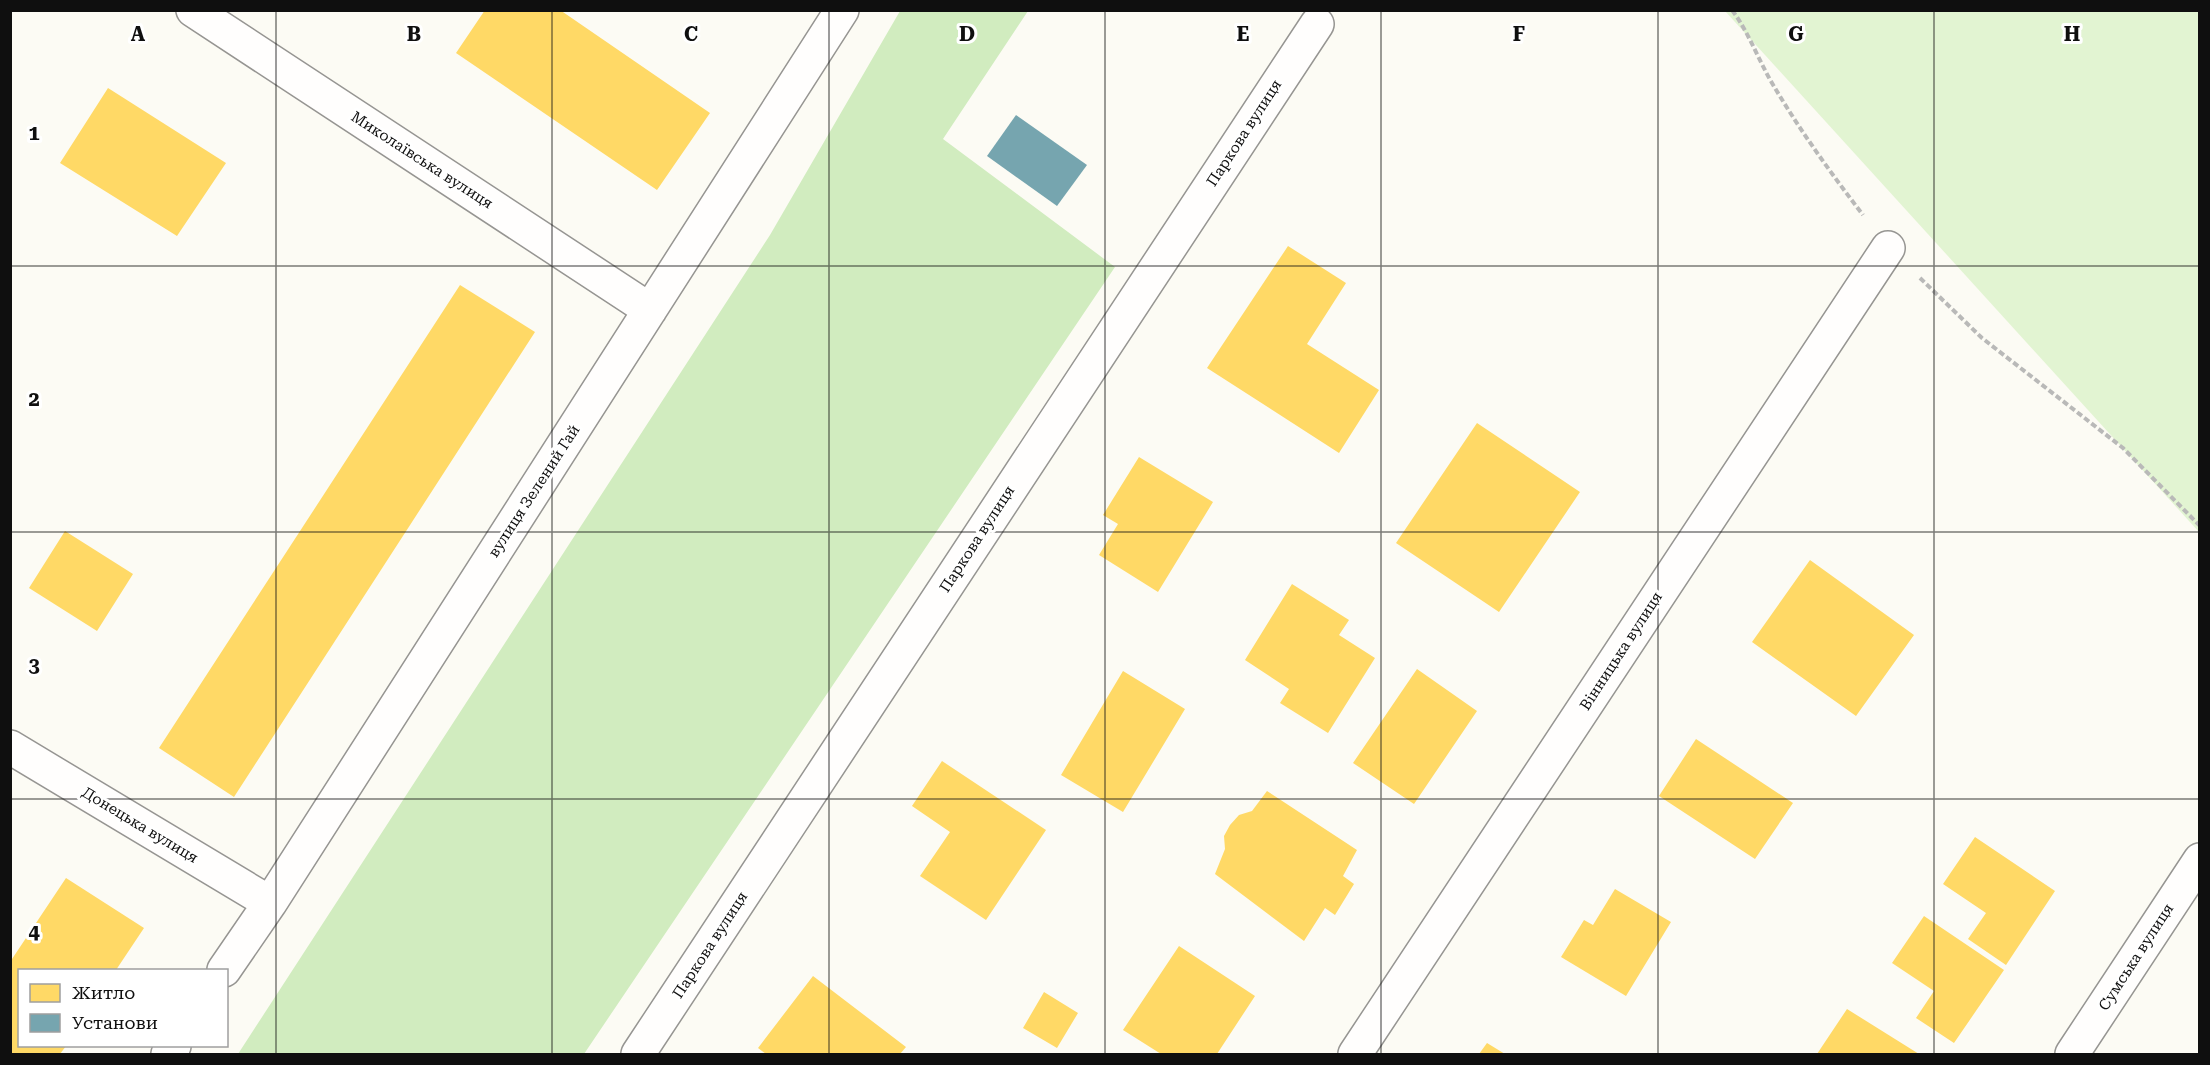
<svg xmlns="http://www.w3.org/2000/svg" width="2210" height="1065" font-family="'Roboto Serif',serif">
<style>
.green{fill:#e2f4d2}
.forest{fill:#d1ecbf}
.homes{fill:#ffd966}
.public{fill:#76a5af}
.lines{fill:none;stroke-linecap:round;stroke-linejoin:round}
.minor-casing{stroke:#969592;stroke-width:36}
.path{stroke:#b9b9b8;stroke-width:4;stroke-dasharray:6 3;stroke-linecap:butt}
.minor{stroke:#fffefd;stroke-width:33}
.grid{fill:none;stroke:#0f0f0f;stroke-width:1.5;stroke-opacity:0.55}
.labels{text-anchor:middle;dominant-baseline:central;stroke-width:6;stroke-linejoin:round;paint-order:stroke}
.street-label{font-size:15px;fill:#0f0f0f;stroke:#fff}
.grid-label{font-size:20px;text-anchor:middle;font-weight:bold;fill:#0f0f0f;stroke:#fff;stroke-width:6;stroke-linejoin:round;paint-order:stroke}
</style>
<rect width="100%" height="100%" fill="#fcfbf4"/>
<path class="green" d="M1725,11H2199V532Z"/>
<path class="forest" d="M900,11H1028L943,139L1115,267L584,1054H238L770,235Z"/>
<path class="homes" d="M485,10H560L710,113L657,190L456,53Z
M108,88L226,163L177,236L60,163Z
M1288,246L1346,283L1307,344L1379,390L1339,453L1207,368Z
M460,285L535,332L234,797L159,748Z
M1477,423L1580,492L1499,612L1396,543Z
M1139,457L1213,502L1158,592L1099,555L1118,524L1103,515Z
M65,531L133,574L97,631L29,588Z
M1810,560L1914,635L1856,716L1752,642Z
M1292,584L1349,620L1339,635L1375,658L1328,733L1280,703L1289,689L1245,660Z
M1417,669L1477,711L1414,804L1353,763Z
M1123,671L1185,709L1123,812L1061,775Z
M1696,739L1793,803L1755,859L1659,796Z
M942,761L1046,830L986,920L920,876L950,832L912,806Z
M1267,791L1357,850L1343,876L1354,884L1335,915L1325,908L1304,941L1215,874L1225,849L1224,836L1230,825L1239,815L1252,811Z
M1975,837L2055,891L2006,965L1968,939L1986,913L1943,884Z
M66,878L144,928L116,970H20V1046H66L60,1054H10V962Z
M1615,889L1671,922L1626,996L1561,957L1584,920L1593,925Z
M1924,916L2004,970L1954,1043L1916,1018L1934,991L1892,963Z
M1179,946L1255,996L1217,1054H1161L1123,1030Z
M813,976L906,1047L900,1054H766L758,1048Z
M1044,992L1078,1013L1057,1048L1023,1028Z
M1847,1009L1919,1054H1817Z
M1487,1043L1505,1054H1479Z"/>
<path class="public" d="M1016,115L1087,165L1057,206L987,156Z"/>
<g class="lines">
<g class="minor-casing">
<path id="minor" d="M193,10L650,310
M10,747L270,903
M224,970L270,903L842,10
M168,1054L174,1046
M638,1054L1317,24
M1355,1054L1888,248
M2072,1054L2200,860"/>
</g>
<path class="path" d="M1732,10C1749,33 1758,59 1772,83C1799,129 1830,172 1863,215
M1920,278L1982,338L2123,448L2200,526"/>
<use href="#minor" class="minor"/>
</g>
<path class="grid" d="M276,10V1054M552,10V1054M829,10V1054M1105,10V1054M1381,10V1054M1658,10V1054M1934,10V1054M10,266H2200M10,532H2200M10,799H2200"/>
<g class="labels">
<g class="street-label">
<text transform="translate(1244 133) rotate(-57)">Паркова вулиця</text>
<text transform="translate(422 160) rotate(33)">Миколаївська вулиця</text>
<text transform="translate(534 491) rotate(-57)">вулиця Зелений Гай</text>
<text transform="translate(977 539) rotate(-57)">Паркова вулиця</text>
<text transform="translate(1621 651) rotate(-57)">Вінницька вулиця</text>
<text transform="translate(140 825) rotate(31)">Донецька вулиця</text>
<text transform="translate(710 945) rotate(-57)">Паркова вулиця</text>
<text transform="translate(2136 957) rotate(-57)">Сумська вулиця</text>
</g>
</g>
<g class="grid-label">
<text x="138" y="41">A</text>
<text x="414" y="41">B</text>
<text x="691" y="41">C</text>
<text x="967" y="41">D</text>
<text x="1243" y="41">E</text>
<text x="1519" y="41">F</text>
<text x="1796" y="41">G</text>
<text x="2072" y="41">H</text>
<text x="34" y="140">1</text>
<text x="34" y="406">2</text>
<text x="34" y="672">3</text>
<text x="34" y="939">4</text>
</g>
<rect width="2210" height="1065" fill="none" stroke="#0f0f0f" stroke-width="24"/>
<rect x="18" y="969" width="210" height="78" fill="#ffffff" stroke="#9f9f9f" stroke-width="1.5"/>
<rect x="30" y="984" width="30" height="18" fill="#ffd966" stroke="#9f9f9f" stroke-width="1.5"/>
<text x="72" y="999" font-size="18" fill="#0f0f0f">Житло</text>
<rect x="30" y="1014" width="30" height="18" fill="#76a5af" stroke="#9f9f9f" stroke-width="1.5"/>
<text x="72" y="1029" font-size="18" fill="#0f0f0f">Установи</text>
</svg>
